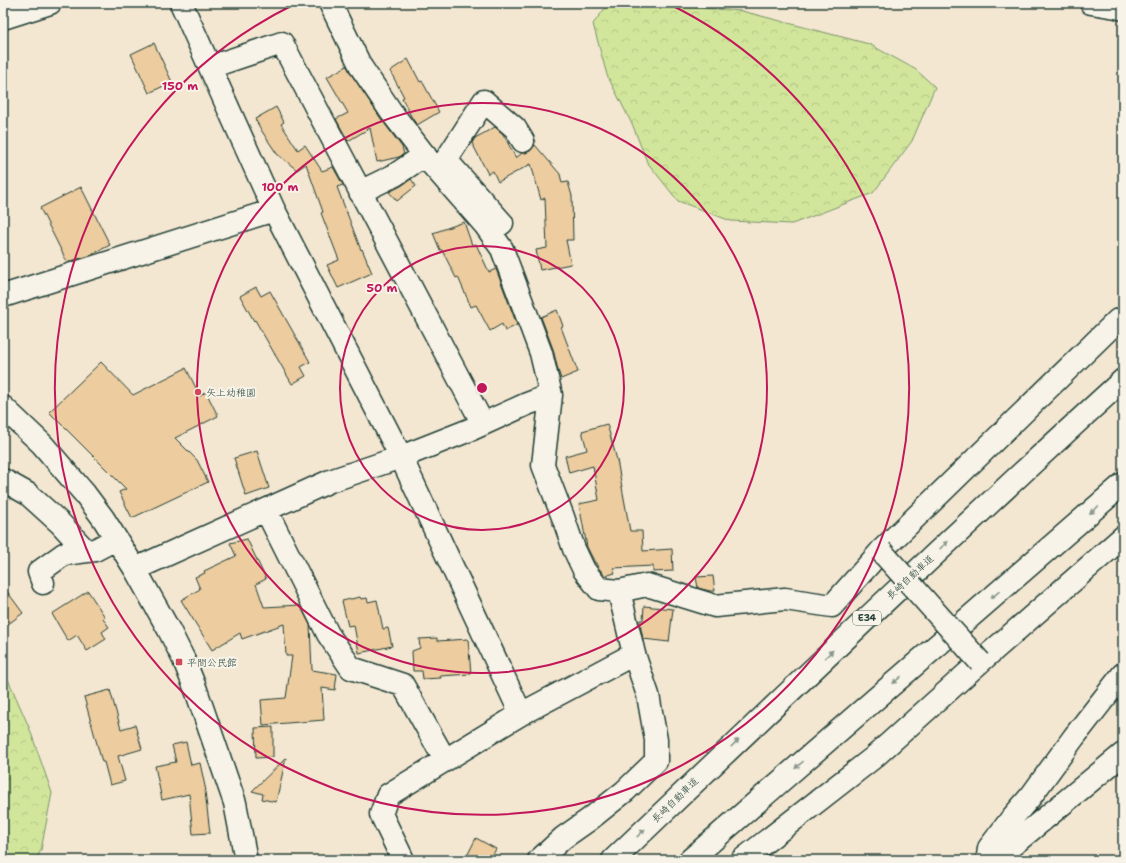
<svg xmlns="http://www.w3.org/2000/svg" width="1126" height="863" font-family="'Shantell Sans','Klee One',sans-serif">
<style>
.forest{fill:url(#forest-crowns);stroke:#789268}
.building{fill:#edcc9f;stroke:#1f3d34}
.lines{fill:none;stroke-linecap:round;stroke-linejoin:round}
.minor-casing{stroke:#1f3d34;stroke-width:25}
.highway-casing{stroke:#1f3d34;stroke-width:25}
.minor{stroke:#f7f3e8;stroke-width:22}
.highway{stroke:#f7f3e8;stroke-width:22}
.minor-bridge-casing{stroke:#1f3d34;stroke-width:25;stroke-linecap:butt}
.minor-bridge{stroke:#f7f3e8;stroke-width:22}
.oneway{fill:#8b988e}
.ring{fill:none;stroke:#c2185b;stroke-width:2}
.poi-dot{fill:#d1495b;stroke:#f7f3e8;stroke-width:1.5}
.labels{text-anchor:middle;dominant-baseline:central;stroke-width:4;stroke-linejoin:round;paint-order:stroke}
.shield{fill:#f7f3e8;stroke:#60746a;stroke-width:1}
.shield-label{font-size:9px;font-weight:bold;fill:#1f3d34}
.poi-label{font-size:10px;fill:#1f3d34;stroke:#f7f3e8;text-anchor:start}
.street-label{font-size:10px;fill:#1f3d34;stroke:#f7f3e8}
.centre{fill:#c2185b;stroke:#f7f3e8;stroke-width:2}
.ring-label{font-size:12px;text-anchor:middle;font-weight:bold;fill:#c2185b;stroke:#f7f3e8;stroke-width:4;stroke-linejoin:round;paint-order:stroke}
</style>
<defs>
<pattern id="forest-crowns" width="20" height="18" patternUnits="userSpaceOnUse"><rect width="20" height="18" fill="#d1e69b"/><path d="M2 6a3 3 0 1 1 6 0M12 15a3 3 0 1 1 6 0" fill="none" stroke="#b3c686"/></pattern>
</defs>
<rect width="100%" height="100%" fill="#f4e7d2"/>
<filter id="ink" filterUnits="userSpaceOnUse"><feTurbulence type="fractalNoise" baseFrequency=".025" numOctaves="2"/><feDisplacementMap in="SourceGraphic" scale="8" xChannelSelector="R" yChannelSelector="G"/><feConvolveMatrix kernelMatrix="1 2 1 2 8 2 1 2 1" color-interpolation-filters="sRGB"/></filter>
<g filter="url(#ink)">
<path class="forest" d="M609,3H633L742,11L869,44L915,69L935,87L912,141L873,193L792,224L731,221L678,201L647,162L633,126L607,75L593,24Z
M3,668L29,727L52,793L41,850L36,860H3Z"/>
<path class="building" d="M154,43L172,82L149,93L131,54Z
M408,59L420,82L422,81L439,112L417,125L412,118L402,98L404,97L390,71Z
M347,66L351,74L382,120L402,147L404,154L399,157L377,162L370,128L348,141L336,119L348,113L327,77Z
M276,107L284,122L281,124L298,150L305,145L322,171L333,167L343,185L337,187L361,250L362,249L372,273L338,288L327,265L339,260L321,213L323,212L306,164L297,170L277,154L263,133L255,119Z
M495,127L503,134L516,158L522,153L530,151L535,145L560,174L562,183L568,182L572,196L573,240H566L571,264L540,270L536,250L547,248L545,198L541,200L531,164L498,182L493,171L488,174L472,143L475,138Z
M411,179L416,186L397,201L389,192L401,186Z
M81,187L110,245L89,256L67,262L40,208Z
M464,222L472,245L476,244L489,272L496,269L517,325L505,331L502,324L490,331L476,305L471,307L458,277L456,278L442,250H440L433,233Z
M256,287L261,296L270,291L310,362L301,367L306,376L292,384L255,320L254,321L240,296Z
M557,310L563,326L561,327L578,372L561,379L558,370L553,349L541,317Z
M101,362L133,395L186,368L200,396L206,392L218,416L175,438L197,460L208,482L132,518L119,492L126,489L49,412Z
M607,424L617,460L630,531H642L643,551L672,549L673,571L653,572V566L613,568L615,573L605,576L598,567L596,563H595L587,547L579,504L599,500L593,466L569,473L565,456L587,450L582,431Z
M257,451L269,488L246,496L234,458Z
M247,539L266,579L256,584L264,607L300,605L310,625L312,670L337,674L335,690L322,688L324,720L263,725L261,700L286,698L292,656H286L284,624L242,639L240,633L212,650L181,600L200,589L195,577L205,573L204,571L236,556L230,543Z
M713,576L715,591H710L698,588L696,577Z
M3,586L23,613L3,628Z
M88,591L105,617L103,619L109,627L102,632L106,639L87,651L77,635L68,641L52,614Z
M360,597L361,599L367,598L368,602L377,600L383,629L388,628L392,646L359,653L354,625L348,626L342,601Z
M644,606L673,609L669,642L643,639L640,624V620H643Z
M437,638V641L468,639L471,674L440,676L441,678L423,679L422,671H413L412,651L420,648L419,639Z
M110,690L121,729L135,725L142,749L118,756L125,781L110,785L104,762H102L84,697Z
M273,727V757L256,758L255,728Z
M186,742L191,765L200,763L206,791H205L210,833L193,834L189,794L162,800L155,766L176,762L172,745Z
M286,758L276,802L262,799L263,794L252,791Z
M476,838L496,849L490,860H465Z"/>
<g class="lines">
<g class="minor-casing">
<path id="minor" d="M181,3L274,210L401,457L521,714
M1091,3L1116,7L1123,9
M3,18L50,3
M210,67L282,43L483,424
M360,192L395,175L425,155
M490,232L502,223L446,160L484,101L515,128L523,141
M3,296L274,210
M551,395L543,465L563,517L574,549L584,570L599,589L619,591
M3,407L42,444L85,494L103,518L135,569L169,630L184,660L196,690L235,803L246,860
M3,480L28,494L60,523L86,551
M266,510L328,634L351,668L403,685L445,760
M135,569L330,481L401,457L472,429L527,404L551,395L541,353L502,249L485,225L429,161L392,113L361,67L330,3
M43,583L39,572L64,554L95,550L116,539
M1123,674L1074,737L1031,796L1012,818L989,848L988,856L991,860L998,857L1123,754
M403,860L381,814L388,795L521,714L634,654L619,591L647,585L715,606L785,599L832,606L881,551L1118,320L1123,319
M539,860L563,838L590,819L625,791L656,761V740L648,695L634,654
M742,860L873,758L980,662L1123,537"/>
</g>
<g class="highway-casing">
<path id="highway" d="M613,860C782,699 951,537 1123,380
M690,860L1123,484"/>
</g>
<use href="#minor" class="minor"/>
<use href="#highway" class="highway"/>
<g class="minor-bridge-casing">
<path id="minor-bridge" d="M881,551L980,662"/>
</g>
<use href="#minor-bridge" class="minor-bridge"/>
</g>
<defs><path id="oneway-solid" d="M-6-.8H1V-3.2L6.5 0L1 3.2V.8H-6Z"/></defs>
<g class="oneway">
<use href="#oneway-solid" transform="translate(1094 510) rotate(139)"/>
<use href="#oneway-solid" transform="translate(944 545) rotate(-43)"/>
<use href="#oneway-solid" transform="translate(995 595) rotate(139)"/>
<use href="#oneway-solid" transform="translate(829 654) rotate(-44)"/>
<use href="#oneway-solid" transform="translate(897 680) rotate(139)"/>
<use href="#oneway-solid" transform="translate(735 743) rotate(-44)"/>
<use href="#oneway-solid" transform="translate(799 765) rotate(139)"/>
<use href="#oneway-solid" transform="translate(641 833) rotate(-44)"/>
</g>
</g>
<g class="ring">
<circle cx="482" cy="388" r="142"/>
<circle cx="482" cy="388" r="285"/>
<path d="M669 4A427 427 0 1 1 295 4"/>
</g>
<g class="poi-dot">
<circle cx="198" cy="392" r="4"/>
<rect x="175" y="658" width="8" height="8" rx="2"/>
</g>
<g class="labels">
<rect class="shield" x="853" y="611" width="28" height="14" rx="3"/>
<g class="shield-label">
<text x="867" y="618">E34</text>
</g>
<g class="poi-label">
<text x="206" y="392">矢上幼稚園</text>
<text x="187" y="662">平間公民館</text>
</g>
<g class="street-label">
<text transform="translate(910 577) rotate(-43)">長崎自動車道</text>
<text transform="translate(675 800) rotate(-44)">長崎自動車道</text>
</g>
</g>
<circle cx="482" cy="388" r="6" class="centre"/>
<g class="ring-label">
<text x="180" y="90">150 m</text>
<text x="280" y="191">100 m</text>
<text x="382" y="292">50 m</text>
</g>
<rect width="1126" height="863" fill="none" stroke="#f7f3e8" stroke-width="16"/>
<rect x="8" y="8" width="1110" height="847" fill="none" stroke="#1f3d34" stroke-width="1.5" filter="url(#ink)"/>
</svg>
